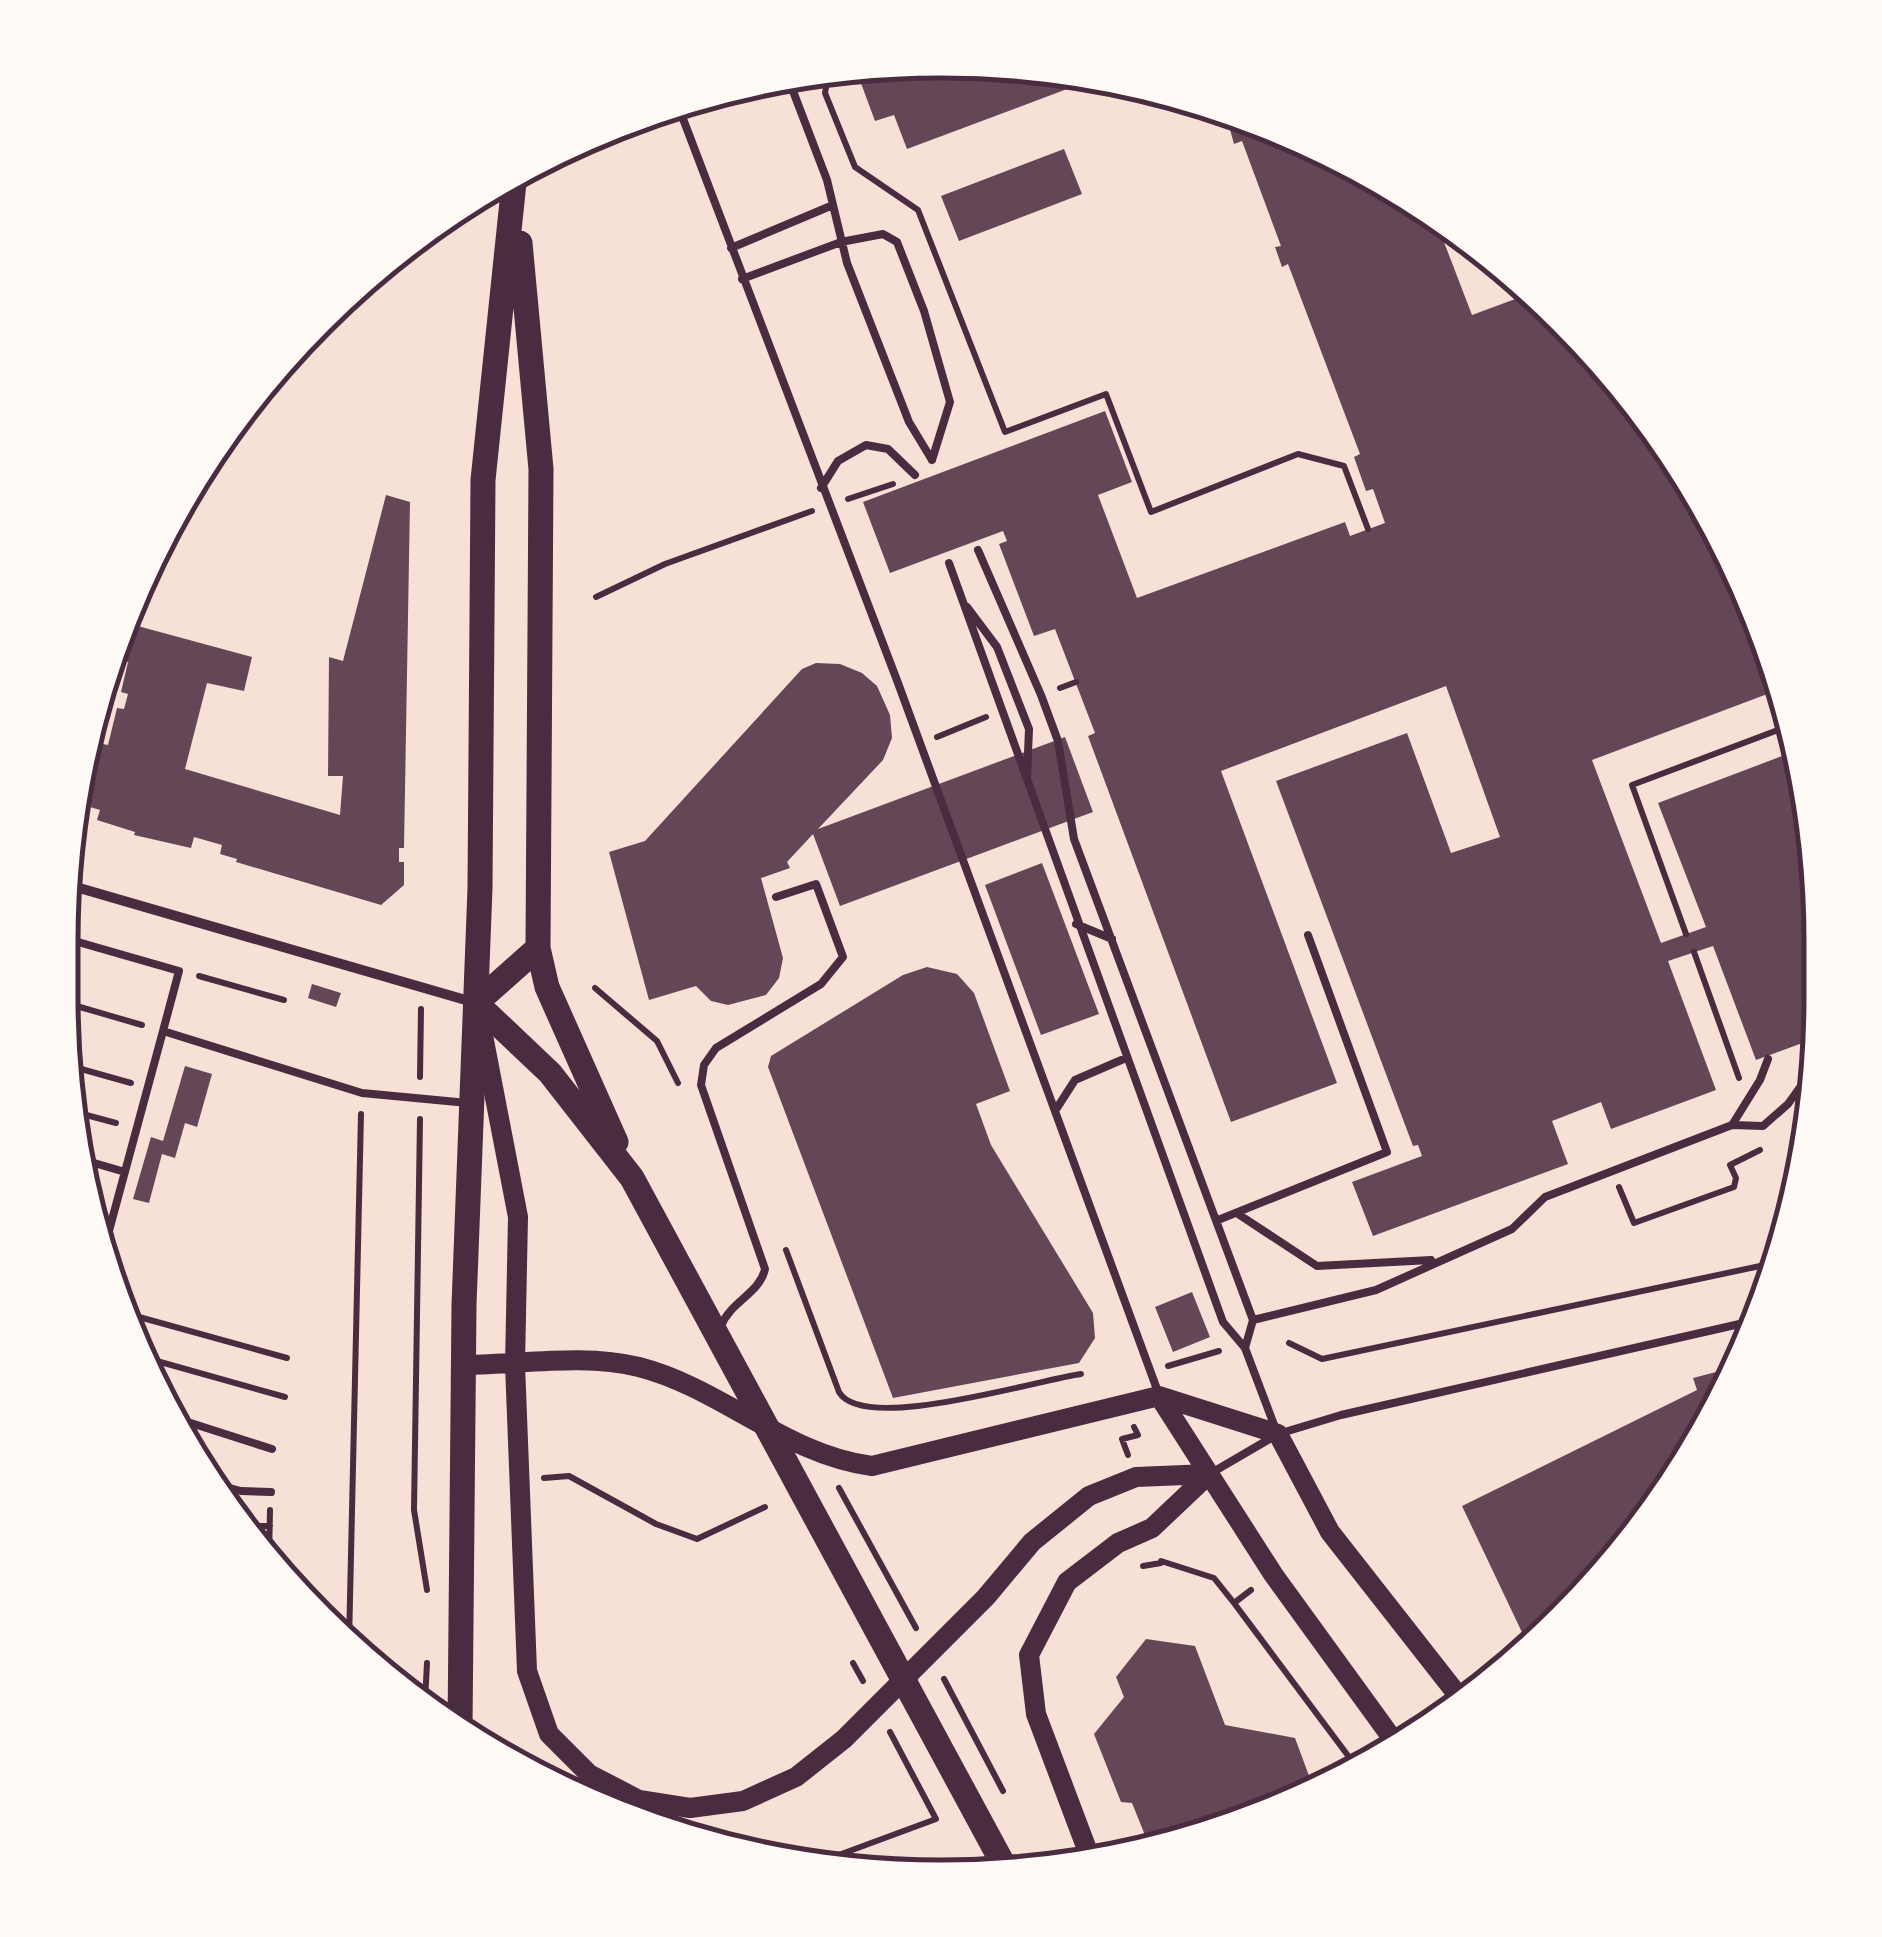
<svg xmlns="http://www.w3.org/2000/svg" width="1882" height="1937" font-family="Barlow,sans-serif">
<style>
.building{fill:#644757}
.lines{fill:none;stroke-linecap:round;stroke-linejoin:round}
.path{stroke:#4a2c40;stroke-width:6}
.service{stroke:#4a2c40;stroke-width:8}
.minor{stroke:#4a2c40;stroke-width:10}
.secondary{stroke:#4a2c40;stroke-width:20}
.primary{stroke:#4a2c40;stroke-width:25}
.rim{fill:none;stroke:#4a2c40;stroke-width:5}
</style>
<rect width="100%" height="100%" fill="#f7e1d7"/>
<path class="building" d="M884,62L1057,68L1099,77L907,149L894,115L875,121L855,67Z
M1230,109L1382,178L1434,216L1472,315L1534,292L1640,405L1731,552L1783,688L1592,760L1661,943L1706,927L1658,803L1798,750L1820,884L1816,1038L1756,1060L1713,946L1668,961L1716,1090L1611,1129L1601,1102L1552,1121L1568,1164L1373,1236L1352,1182L1422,1156L1418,1145L1413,1146L1276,781L1407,733L1451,853L1500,837L1446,686L1221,771L1337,1083L1231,1122L1088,736L1095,733L1055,629L1034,636L999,544L1007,541L1003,531L890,573L863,502L1105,411L1132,482L1098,495L1137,598L1345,522L1350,536L1385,523L1373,489L1366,491L1354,457L1360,454L1288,264L1282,267L1275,247L1281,246L1242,141L1234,144L1229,126L1235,124Z
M1064,149L1082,194L959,241L941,196Z
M386,495L410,502L404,848H399V862H404V885L381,905L236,862L237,859L220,854L222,845L194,837L191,848L134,835L135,832L97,820L100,810L73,802L87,741L108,745L117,708L124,709L128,694L121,692L128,662L107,656L123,622L252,657L244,691L207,683L185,769L340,815L343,776H328L329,657L343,661Z
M816,663L840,664L862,673L877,686L890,715L892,738L883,760L818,829L1065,737L1093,812L840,906L813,834L787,862L790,868L761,878L783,958L779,978L766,995L728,1005L711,1001L696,986L649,1000L609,852L645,841L802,669Z
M1042,863L1099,1014L1041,1035L985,885Z
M927,967L957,974L974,993L1010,1091L976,1104L991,1145L1093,1313L1095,1338L1079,1363L893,1398L768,1067L771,1056L903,975Z
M312,984L341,993L336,1007L308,998Z
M185,1066L212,1074L197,1127L185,1123L175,1158L162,1154L149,1203L133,1199L151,1137L163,1141Z
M1192,1292L1210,1337L1173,1352L1155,1307Z
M1735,1367L1704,1436L1604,1576L1529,1647L1462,1506L1697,1390L1693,1378Z
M1146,1639L1195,1646L1225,1725L1295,1738L1315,1792L1151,1850L1132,1803L1121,1802L1094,1734L1124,1697L1116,1677Z"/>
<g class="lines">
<path class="path" d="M829,71L825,93L855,167L918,210L1005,432L1106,394L1151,512L1298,454L1344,466L1368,529
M848,499L893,484
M596,597L665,564L812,511
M1060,688L1076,682
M937,737L986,717
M1686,934L1632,785L1794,724
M1694,952L1739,1078
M199,976L284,1000
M595,988L657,1041L678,1083
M73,1005L142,1025
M74,1067L131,1083
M420,1077L421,1009
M75,1112L116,1123
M420,1119L414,1510L427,1590
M1619,1187L1634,1223L1734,1187L1736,1178L1730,1165L1760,1150
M786,1250L839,1392C863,1434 1037,1380 1081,1374
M121,1312L287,1358
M1289,1343L1322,1359L1779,1262
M139,1356L285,1397
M1168,1366L1219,1351
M1128,1455L1122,1439L1138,1435L1134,1427
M544,1478L569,1476L656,1524L697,1539L765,1507
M839,1488L916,1628
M242,1526H270
M269,1559L270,1510
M1161,1561L1214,1578L1234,1603
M1143,1566L1161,1563
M1251,1590L1234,1603L1358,1769
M349,1643L361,1114
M853,1663L863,1681
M944,1679L1003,1791
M425,1701L427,1663
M798,1863L836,1856L936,1819L890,1732"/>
<path class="service" d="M788,78L827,180L847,263L909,422L932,460
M677,103L898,683L1158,1392
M731,248L833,205
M742,279L841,242L883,234L897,242L924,311L950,402L932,460
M821,488L838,461L866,445L888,449L915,475
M978,550L1041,695L1058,741L1074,839L1253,1320L1245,1348
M949,563L1223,1322L1245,1348L1276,1430
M967,607L997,647L1029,729L1027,777
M1076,924L1112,939
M71,940L179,971L163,1031
M1055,1111L1075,1080L1126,1058
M1732,1125L1760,1080L1768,1059
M77,1158L125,1172
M1238,1214L1317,1266L1431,1260
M1218,1220L1387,1152L1308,935
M103,1253L163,1031L362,1093L468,1103
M1253,1320L1376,1290L1512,1229L1545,1197L1732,1125L1763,1126L1788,1104L1816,1065
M721,1326C730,1302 760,1293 765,1269L701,1085L704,1065L716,1048L821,984L843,957L816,884L776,897
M172,1417L272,1449
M1213,1472L1278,1434L1341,1415L1757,1320
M207,1482L241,1491L271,1492
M1596,1584L1599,1575L1608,1570"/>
<path class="minor" d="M69,885L476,1003"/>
<path class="secondary" d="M481,1025L518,1217L515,1365L527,1671L549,1734L589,1774L639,1800L690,1808L743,1801L796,1777L844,1739L986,1597L1032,1542L1089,1496L1136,1477L1209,1474
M462,1365C520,1365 582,1353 639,1367C721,1388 786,1455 872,1466L1159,1396L1278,1434L1330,1532L1464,1703
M1159,1396L1273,1574L1397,1745
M1091,1860L1036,1714L1029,1655L1067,1582L1118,1543L1152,1528L1209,1474"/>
<path class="primary" d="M520,243L541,469L538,948L547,987L616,1142
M476,1003L550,1073L632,1178L1008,1873
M476,1003L538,948
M460,1728L464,1305L480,888L483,480L515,173"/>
</g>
<path d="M0 0H1882V1937H0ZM941 78H941A863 863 0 0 1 1804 941V997A863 863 0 0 1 941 1860H941A863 863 0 0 1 78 997V941A863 863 0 0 1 941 78Z" fill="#fffaf5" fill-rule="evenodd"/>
<path class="rim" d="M941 78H941A863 863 0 0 1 1804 941V997A863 863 0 0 1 941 1860H941A863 863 0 0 1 78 997V941A863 863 0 0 1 941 78Z"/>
</svg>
